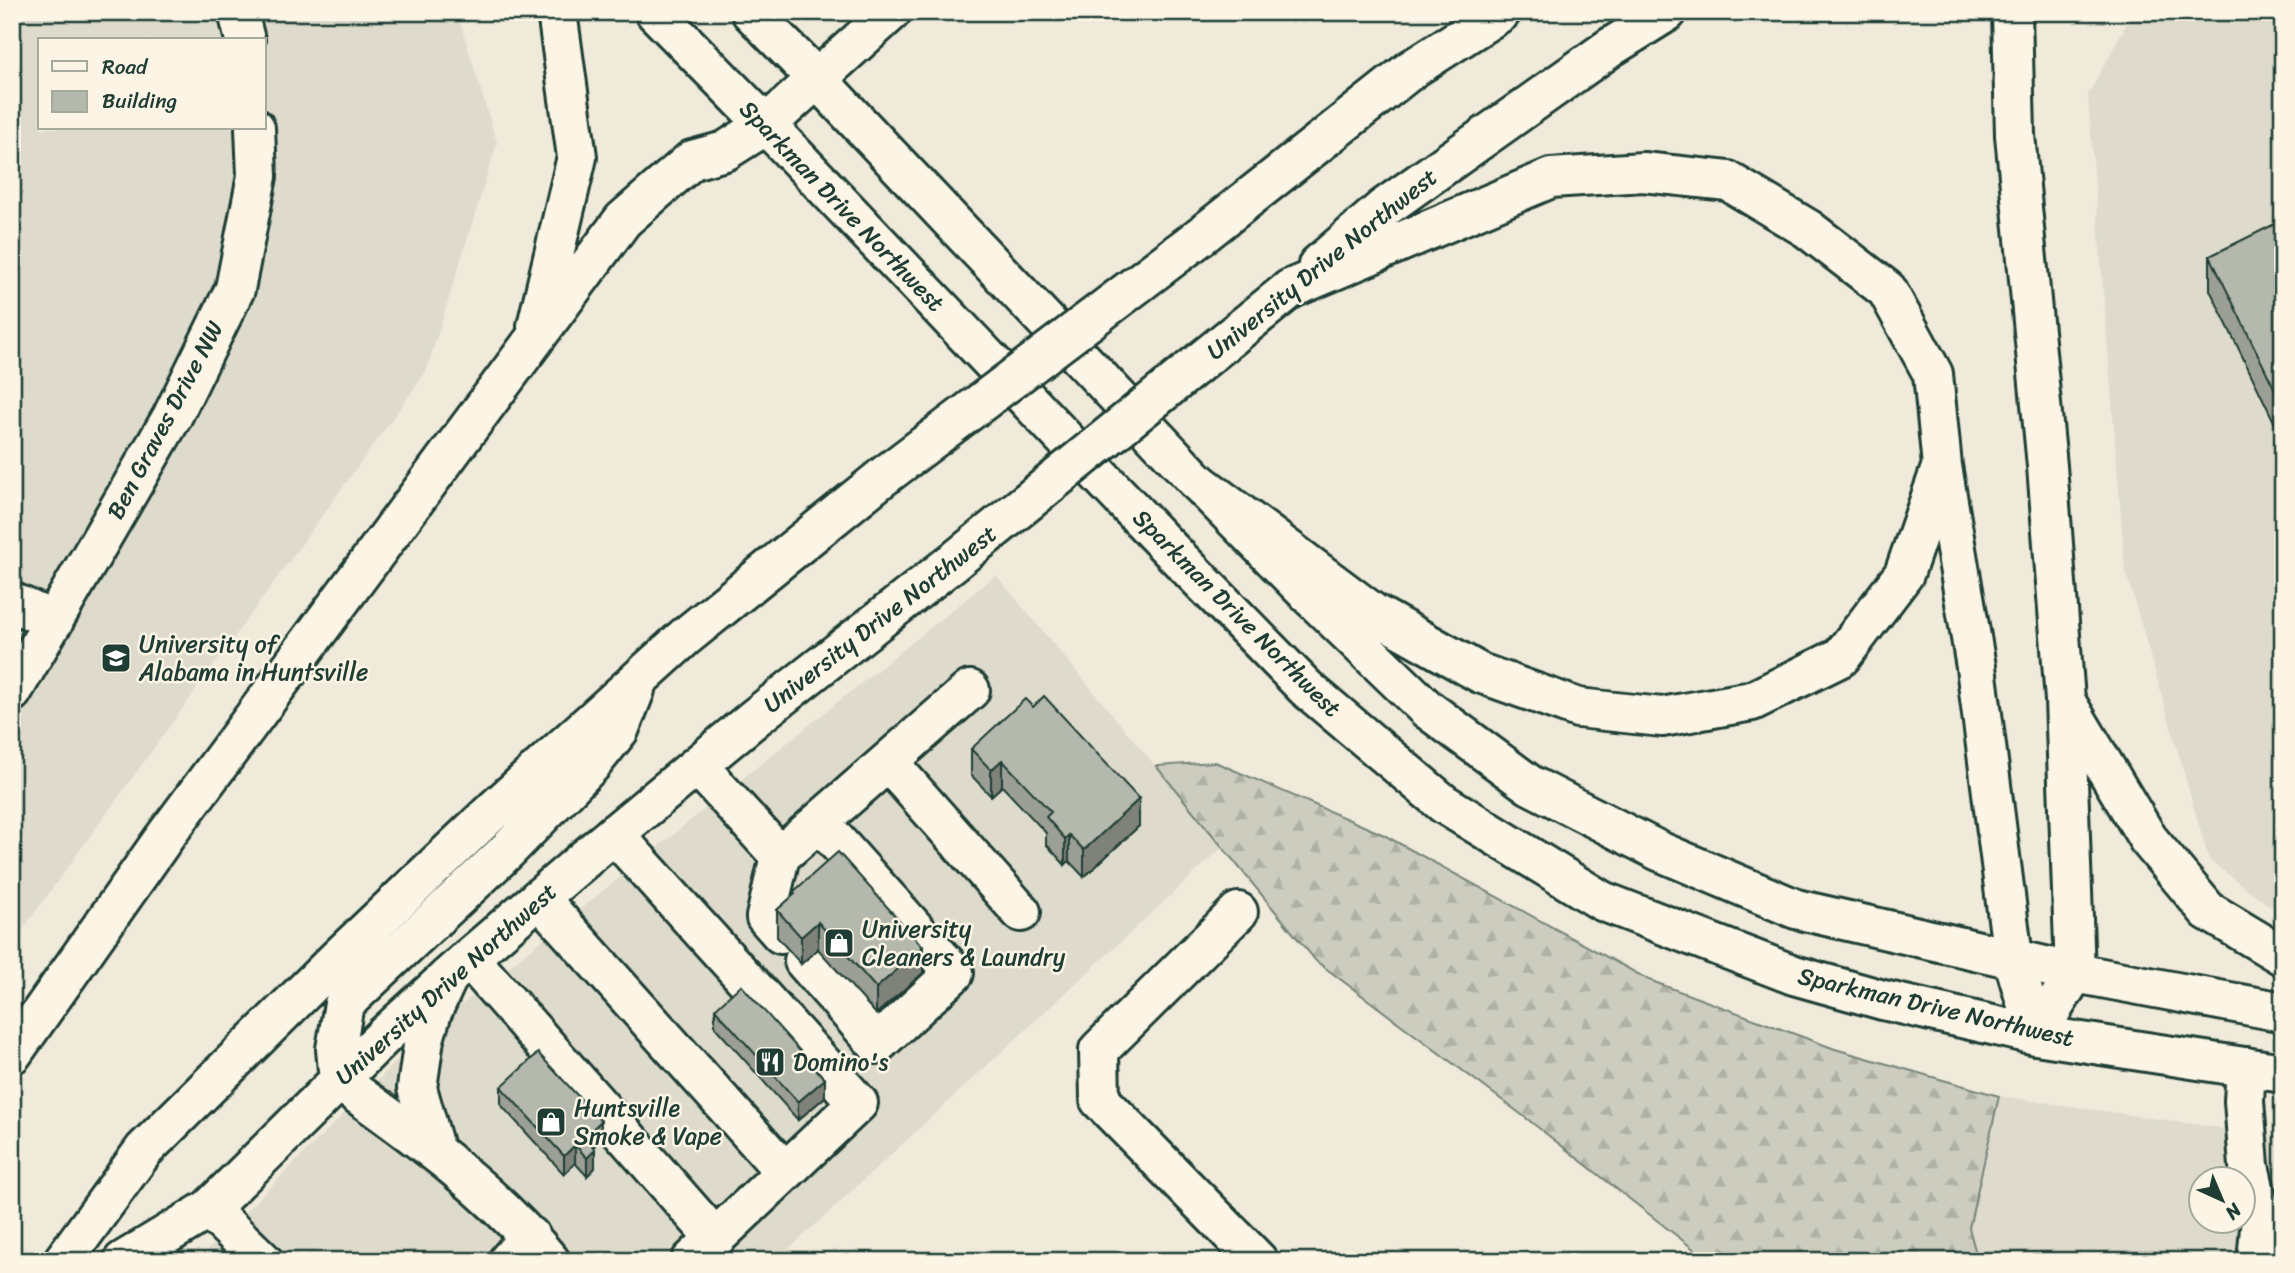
<svg xmlns="http://www.w3.org/2000/svg" width="2295" height="1273" font-family="Sriracha,sans-serif">
<style>
.built{fill:#dedbcc;fill-rule:evenodd}
.forest{fill:url(#forest-firs);stroke:#76857a;stroke-width:2}
.lines{fill:none;stroke-linecap:round;stroke-linejoin:round}
.minor-casing{stroke:#1f3d34;stroke-width:44}
.major-casing{stroke:#1f3d34;stroke-width:44}
.highway-casing{stroke:#1f3d34;stroke-width:44}
.minor{stroke:#fcf5e5;stroke-width:38}
.major{stroke:#fcf5e5;stroke-width:38}
.highway{stroke:#fcf5e5;stroke-width:38}
.highway-bridge-casing{stroke:#1f3d34;stroke-width:44;stroke-linecap:butt}
.highway-bridge{stroke:#fcf5e5;stroke-width:38}
.wall{fill:#9c9f95;stroke:#1f3d34;stroke-width:2}
.shaded-wall{fill:#7f8279;stroke:#1f3d34;stroke-width:2}
.building{fill:#b5b9ad;stroke:#1f3d34;stroke-width:2}
.labels{text-anchor:middle;dominant-baseline:central;stroke-width:5;stroke-linejoin:round;paint-order:stroke}
.street-label{font-size:24px;fill:#1f3d34;stroke:#fcf5e5}
.poi-label{font-size:24px;fill:#1f3d34;stroke:#fcf5e5;text-anchor:start}
</style>
<defs>
<pattern id="forest-firs" width="22" height="20" patternUnits="userSpaceOnUse" patternTransform="scale(1.75)"><rect width="22" height="20" fill="#cccdbf"/><path d="M5 1l3.5 6h-7zM16 11l3.5 6h-7z" fill="#afb1a5"/></pattern>
</defs>
<rect width="100%" height="100%" fill="#efeada"/>
<filter id="ink" filterUnits="userSpaceOnUse"><feTurbulence type="fractalNoise" baseFrequency=".0143" numOctaves="2"/><feDisplacementMap in="SourceGraphic" scale="14" xChannelSelector="R" yChannelSelector="G"/><feConvolveMatrix kernelMatrix="1 2 1 2 8 2 1 2 1" color-interpolation-filters="sRGB"/></filter>
<g filter="url(#ink)">
<path class="built" d="M12,12H457L497,143L426,372L12,944ZM40,40H264V128H40Z
M2133,12H2283V916L2209,860L2125,568L2088,95Z
M996,575L1223,847L776,1261H196L420,1038Z
M1999,1096L2283,1137V1261H1978L1969,1228ZM2200,1178H2242V1220H2200Z"/>
<path class="forest" d="M1215,762L1382,834L1649,980L1835,1049L1999,1096L1969,1228L1978,1261H1709L1526,1118L1316,961L1156,766Z"/>
<g class="lines">
<g class="minor-casing">
<path id="minor" d="M238,12L245,40
M12,602L54,621
M12,692L172,417L235,289L257,176L255,128
M888,762L1021,912
M698,766L780,856
M614,834L858,1103L691,1261
M539,898L785,1172
M1238,912L1099,1050L1100,1100L1258,1261
M781,934L766,917L780,856L970,690
M469,958L715,1238
M804,961L877,1044L954,973L819,822
M2246,1067L2244,1101L2249,1166L2261,1217L2257,1261
M339,1081C414,1135 491,1189 550,1261
M434,1148L417,1088L424,1039L432,1012L448,977
M209,1209L263,1261
M508,1261L530,1236"/>
</g>
<g class="major-casing">
<path id="major" d="M655,12L766,125L1164,543L1306,688L1444,804L1602,901L1794,975L1883,1000L2036,1035L2283,1073
M751,12L816,78L1199,483L1314,600L1427,709L1530,785L1659,851L1796,909L2075,973L2283,1012"/>
</g>
<g class="highway-casing">
<path id="highway" d="M2012,12L2015,135L2047,466L2065,700L2075,973L2036,1035
M1197,239L1412,69L1501,12
M1318,265L1384,208L1611,47L1667,12
M1290,289L1551,178L1643,172L1728,181L1808,229L1887,290L1933,374L1942,466L1976,667L2013,958L2036,1035
M537,326L577,157L557,12
M1199,483L1373,613L1480,673L1578,708L1662,717L1752,701L1841,657L1904,574L1941,468
M2066,702L2148,839L2208,911L2283,956
M12,1054L164,838L623,220L692,160L725,151L766,125L891,12
M339,1081L336,1049L344,1004L507,851L591,765L619,730L635,690
M63,1261L144,1150L338,958L497,807L685,637L884,476
M123,1261L209,1209L386,1034L469,958L601,845L757,716L957,559"/>
</g>
<use href="#minor" class="minor"/>
<use href="#major" class="major"/>
<use href="#highway" class="highway"/>
<g class="highway-bridge-casing">
<path id="highway-bridge" d="M884,476L1197,239
M957,559L1290,289"/>
</g>
<use href="#highway-bridge" class="highway-bridge"/>
</g>
<path class="wall" d="M2283,220V435L2281,436L2210,290V256Z
M1033,707L1139,826L1084,877L1069,861L1065,865L1046,844V833L1002,786L991,796L971,775V749Z
M793,892L923,973L876,1014L818,949L801,964L777,937V910L793,896Z
M715,1009L825,1097L798,1120L715,1027Z
M501,1087L601,1140L593,1147L595,1168L587,1176L575,1163L564,1174L501,1105Z"/>
<path class="shaded-wall" d="M2283,401V435L2281,436V402Z
M1002,760V786L991,796V770Z
M1139,799V826L1084,877V850Z
M1069,835V861L1065,865V839Z
M818,922V949L801,964V937Z
M923,947V973L876,1014V988Z
M825,1079V1097L798,1120V1102Z
M601,1121V1140L584,1155V1137Z
M575,1145V1163L564,1174V1156Z
M595,1150V1168L587,1176V1158Z"/>
<path class="building" d="M2283,220V401L2281,402L2210,256Z
M1044,696L1139,799L1084,850L1069,835L1065,839L1046,817L1051,812L1002,760L991,770L971,749L1025,699L1033,707Z
M838,852L923,947L876,988L818,922L801,937L777,910L795,894L793,892Z
M741,985L825,1079L798,1102L715,1009Z
M538,1053L601,1121L584,1137L595,1150L587,1158L575,1145L564,1156L501,1087Z"/>
</g>
<defs>
<g id="university-square" transform="scale(1.575)"><rect x="-9" y="-9" width="18" height="18" rx="4" fill="#1f3d34" stroke="#fcf5e5"/><path d="M0-5L7-2L0 1L-7-2ZM-4 1L0 2.5L4 1V4Q0 6-4 4Z" fill="#fff"/></g>
<g id="shop-square" transform="scale(1.575)"><rect x="-9" y="-9" width="18" height="18" rx="4" fill="#1f3d34" stroke="#fcf5e5"/><path d="M-5-2.5h2.3a2.7 3.5 0 0 1 5.4 0H5L5.5 6h-11ZM-1.5-2.5h3a1.5 2.3 0 0 0-3 0Z" fill="#fff"/></g>
<g id="restaurant-square" transform="scale(1.575)"><rect x="-9" y="-9" width="18" height="18" rx="4" fill="#1f3d34" stroke="#fcf5e5"/><path d="M-5-6h1v4h1v-4h1v4h1v-4h1v5L-1.5 .5V6h-2V.5L-5-1ZM5-6V6H3V1.5H1.5Q1.5-4 5-6Z" fill="#fff"/></g>
</defs>
<g fill-rule="evenodd">
<use href="#university-square" x="116" y="658"/>
<use href="#shop-square" x="839" y="943"/>
<use href="#restaurant-square" x="770" y="1062"/>
<use href="#shop-square" x="551" y="1122"/>
</g>
<g class="labels">
<g class="street-label">
<text transform="translate(842 206) rotate(46)">Sparkman Drive Northwest</text>
<text transform="translate(1322 264) rotate(-39)">University Drive Northwest</text>
<text transform="translate(165 420) rotate(-62)">Ben Graves Drive NW</text>
<text transform="translate(1237 613) rotate(45)">Sparkman Drive Northwest</text>
<text transform="translate(880 619) rotate(-38)">University Drive Northwest</text>
<text transform="translate(446 984) rotate(-42)">University Drive Northwest</text>
<text transform="translate(1936 1007) rotate(13)">Sparkman Drive Northwest</text>
</g>
<g class="poi-label">
<text x="139" y="644">University of<tspan x="139" dy="28">Alabama in Huntsville</tspan></text>
<text x="862" y="929">University<tspan x="862" dy="28">Cleaners &amp; Laundry</tspan></text>
<text x="793" y="1062">Domino's</text>
<text x="574" y="1108">Huntsville<tspan x="574" dy="28">Smoke &amp; Vape</tspan></text>
</g>
</g>
<rect width="2295" height="1273" fill="none" stroke="#fcf5e5" stroke-width="42"/>
<rect x="21" y="21" width="2253" height="1231" fill="none" stroke="#1f3d34" stroke-width="2.5" filter="url(#ink)"/>
<rect x="38" y="38" width="228" height="91" fill="#fcf5e5" stroke="#a4ab9e" stroke-width="2"/>
<rect x="52" y="61" width="35" height="10" fill="#fcf5e5" stroke="#a4ab9e" stroke-width="2"/>
<text x="102" y="74" font-size="21" fill="#1f3d34">Road</text>
<rect x="52" y="91" width="35" height="21" fill="#b5b9ad" stroke="#a4ab9e" stroke-width="2"/>
<text x="102" y="108" font-size="21" fill="#1f3d34">Building</text>
<g transform="translate(2222 1200) rotate(136)"><circle r="33" fill="#fcf5e5" stroke="#a4ab9e" stroke-width="2"/>
<path d="M0-5L12 26L0 18L-12 26Z" fill="#1f3d34"/>
<text y="-10" font-size="19" font-weight="bold" text-anchor="middle" fill="#1f3d34">N</text>
</g>
</svg>
